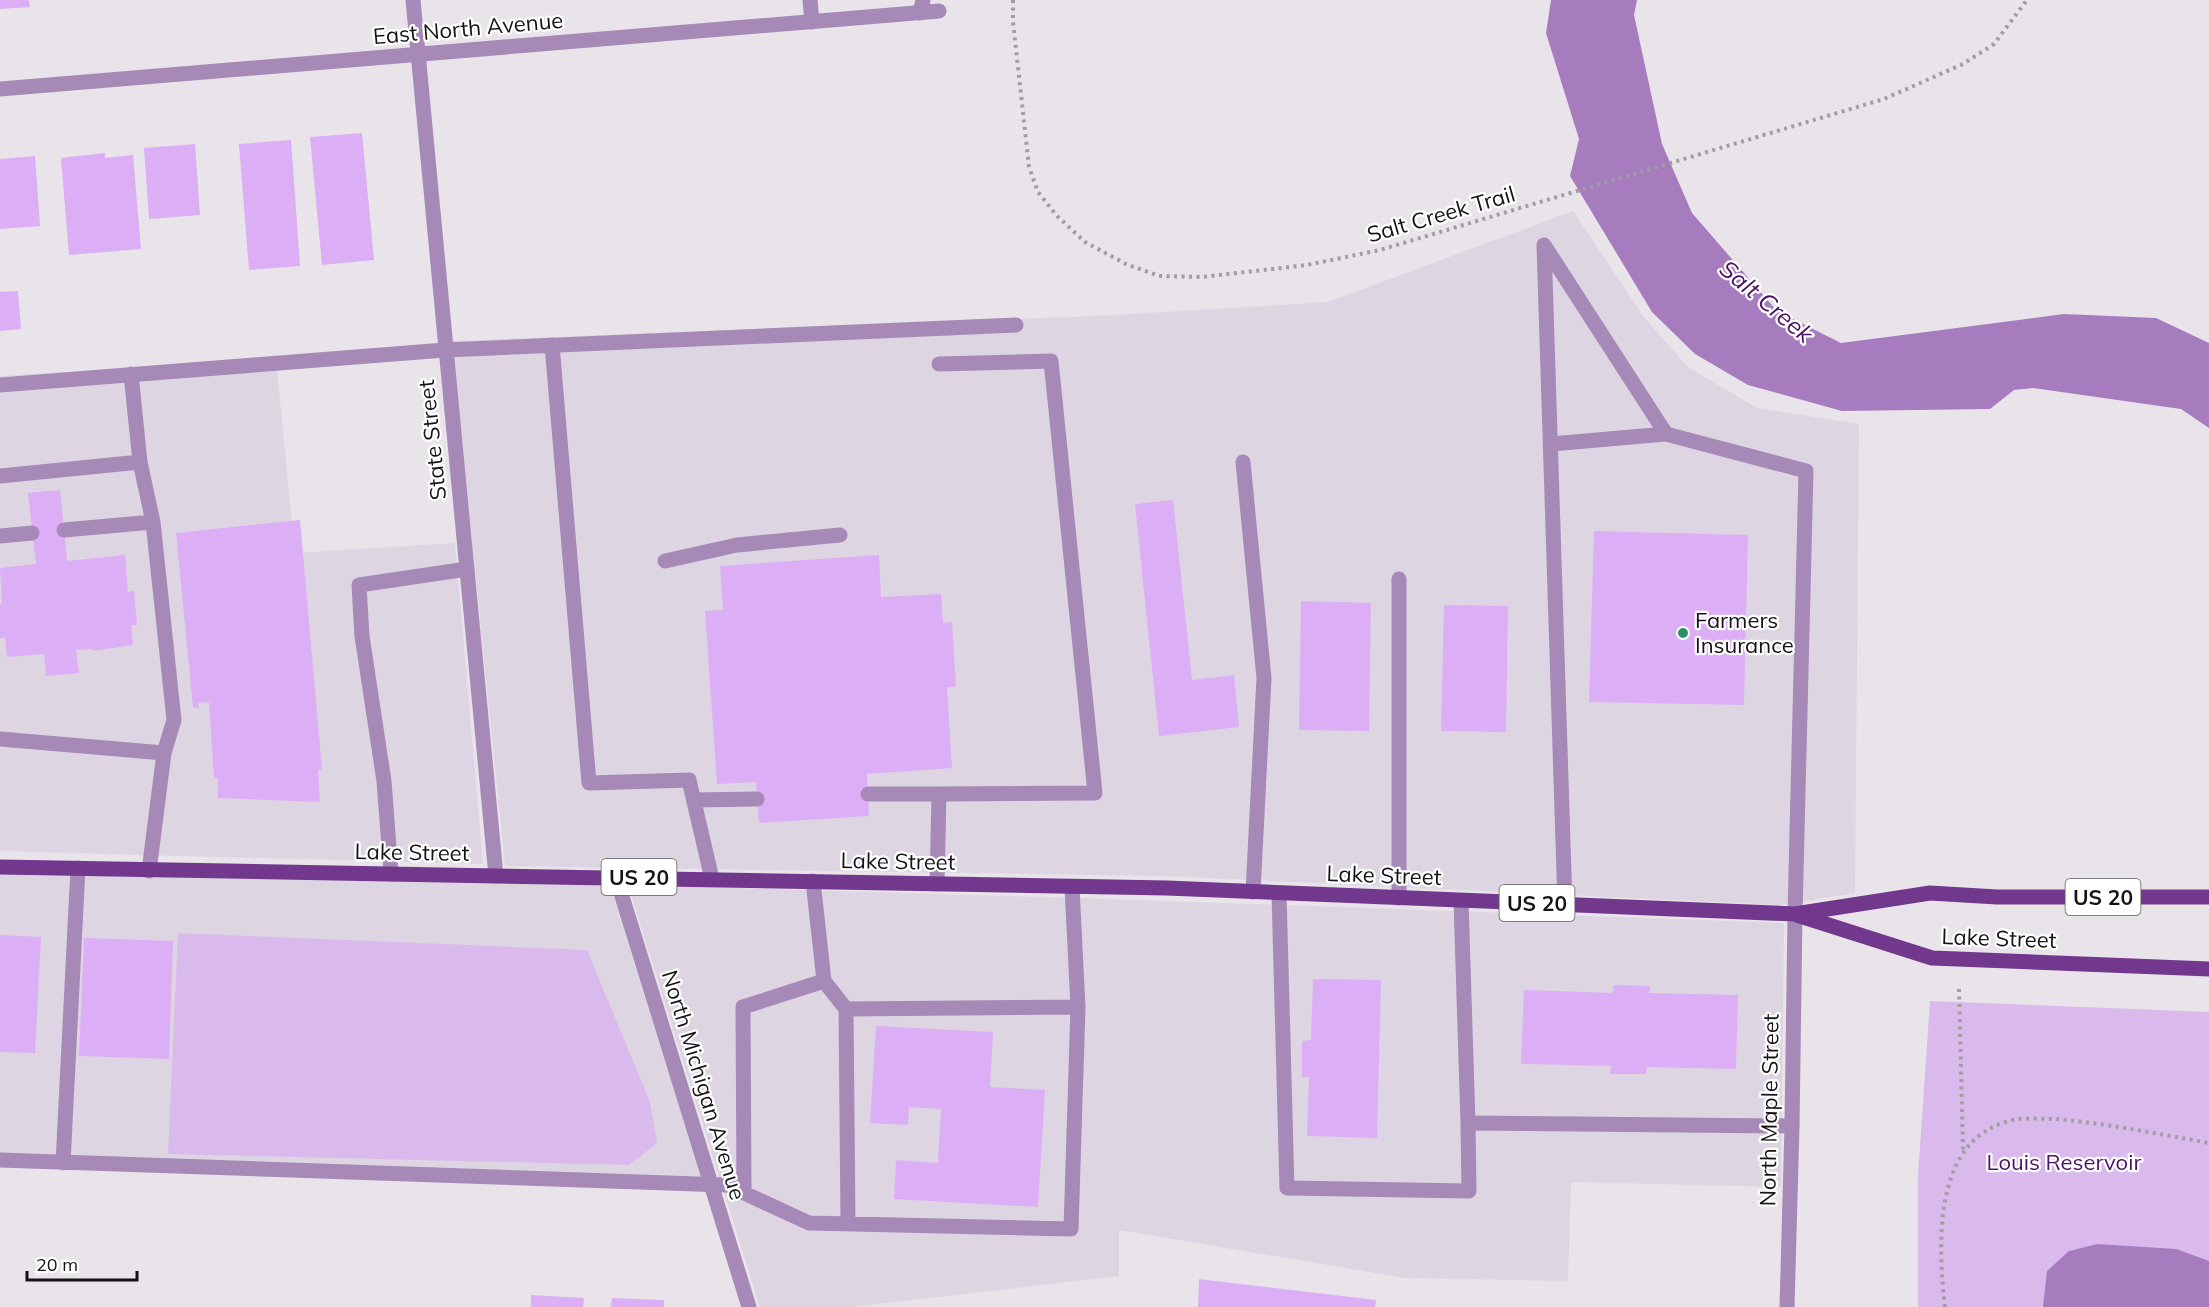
<svg xmlns="http://www.w3.org/2000/svg" width="2209" height="1307" font-family="Mulish,sans-serif">
<style>
.built{fill:#ddd6e2}
.green{fill:#dab9ed}
.water{fill:#a77cbe}
.building{fill:#dcaef5}
.lines{fill:none;stroke-linecap:round;stroke-linejoin:round}
.path{stroke:#a19ea2;stroke-width:4;stroke-dasharray:3 4.5;stroke-linecap:butt}
.lane{stroke:#a789b8;stroke-width:15}
.street{stroke:#a789b8;stroke-width:15}
.primary{stroke:#72388d;stroke-width:15}
.poi-dot{fill:#2e8f69;stroke:#fff;stroke-width:2}
.labels{text-anchor:middle;dominant-baseline:central;stroke-width:4.5;stroke-linejoin:round;paint-order:stroke}
.shield{fill:#fff;stroke:#5a5a5b;stroke-width:1.5}
.shield-label{font-size:21px;font-weight:bold;fill:#141315}
.street-label{font-size:22px;fill:#141315;stroke:#fff}
.poi-label{font-size:22px;fill:#141315;stroke:#fff;text-anchor:start}
.park-label{font-size:22px;fill:#4d1465;stroke:#fff}
.water-label{font-size:24px;font-style:italic;fill:#4a1063;stroke:#fff}
</style>
<rect width="100%" height="100%" fill="#e8e4ea"/>
<path class="built" d="M1573,211L1643,316L1688,367L1757,408L1859,424L1855,893L1782,905L1163,876L505,866L452,341L1116,315L1328,302Z
M276,359L295,553L455,543L483,864L0,851V376Z
M0,870L610,886L706,1192L0,1165Z
M628,885L1113,899L1784,923L1781,1187L1571,1182L1568,1281L1405,1278L1119,1230V1276L853,1307H760Z"/>
<path class="green" d="M178,933L587,950L650,1102L657,1143L629,1165L168,1154Z
M1930,1001L2209,1012V1307H1918V1175Z"/>
<path class="water" d="M1551,0H1637L1634,15L1662,144L1692,213L1777,311L1841,343L2064,314L2156,318L2209,343V428L2181,409L2033,388L2014,390L1990,409L1842,411L1748,385L1695,354L1652,312L1570,176L1579,139L1546,33Z
M2097,1244L2176,1249L2209,1261V1307H2043L2047,1271L2069,1251Z"/>
<path class="building" d="M0,0H29L30,7L0,9Z
M362,133L374,260L322,265L310,137Z
M291,140L300,266L249,270L239,144Z
M195,144L200,215L149,219L144,148Z
M105,153V158L133,155L141,249L69,255L61,158Z
M35,156L40,226L0,229V159Z
M18,291L21,329L0,331V292Z
M60,490L67,561L125,555L128,592L134,591L137,625H131L133,645L93,651V649L76,650L79,673L46,676L44,654L7,657L5,638H0V604H2L0,568L36,564L28,493Z
M1173,500L1192,680L1234,675L1239,727L1159,736L1135,504Z
M300,520L322,769L318,770L320,802L218,798V779L214,778L209,702L198,703L199,708L193,707L176,533Z
M1594,531L1748,535L1744,705L1589,702Z
M879,555L881,597L941,594L943,623L952,622L956,687H947L952,768L867,774L869,816L759,823L756,782L717,784L705,611L723,610L720,566Z
M1301,601L1371,603L1369,731L1299,730Z
M1444,605L1508,606L1506,732L1441,731Z
M0,935L41,937L35,1053L0,1052Z
M84,938L173,941L169,1059L79,1056Z
M1313,979L1381,980L1377,1138L1307,1136L1309,1077H1302V1041L1311,1040Z
M1614,985L1650,986L1649,993L1738,995L1736,1069L1647,1067L1646,1074H1610L1611,1066L1521,1064L1524,990L1613,993Z
M876,1026L993,1032L990,1087L1045,1090L1038,1207L894,1199L896,1160L938,1163L941,1109L909,1107L908,1125L870,1123Z
M1199,1279L1376,1300L1375,1307H1198Z
M531,1295L584,1298L583,1307H531Z
M612,1298L664,1300V1307H611Z"/>
<g class="lines">
<path class="path" d="M1013,0V22L1029,167L1038,192L1057,216L1085,242L1126,264L1159,276L1202,277L1307,265L1380,250L1884,99L1963,64L1994,44L2027,0
M1959,989L1963,1150
M1945,1307C1938,1245 1932,1141 2009,1121C2023,1117 2040,1119 2055,1119C2106,1123 2158,1134 2209,1143"/>
<path class="lane" d="M810,0L812,22
M920,13L923,0
M552,345L589,783L689,780L712,879
M131,374L140,462
M0,385L445,350L1016,325
M1551,444L1666,434
M1243,462L1264,678L1253,892
M0,476L140,462L153,522
M64,530L153,522L174,720L164,753L149,871
M0,536L32,533
M665,561L737,545L840,535
M1399,579V898
M0,739L164,753
M868,794H939
M694,800L757,799
M391,874L384,781L362,636L359,585L467,569
M813,881L824,981L846,1009L848,1224
M937,884L939,794L1095,793L1051,361L939,364
M1279,893L1287,1188L1469,1191L1468,1123L1792,1126
M1461,901L1468,1123
M1565,905L1544,245L1666,434L1806,471L1795,914
M846,1009L1078,1007
M0,1160L727,1185L809,1223L1071,1229L1078,1007L1072,887
M63,1163L78,868
M744,1192L743,1007L824,981"/>
<path class="street" d="M413,0L496,876
M0,89L939,11
M616,877L749,1307
M1787,1307L1792,1126L1795,914"/>
<path class="primary" d="M0,867L1167,888L1795,914L1930,893L1997,897H2209
M1797,915L1932,958L2209,969"/>
</g>
<circle class="poi-dot" cx="1683" cy="633" r="6"/>
<g class="labels">
<g class="shield">
<rect x="601.5" y="859" width="75" height="36" rx="4.5"/>
<rect x="2065.5" y="879" width="75" height="36" rx="4.5"/>
<rect x="1499.5" y="885" width="75" height="36" rx="4.5"/>
</g>
<g class="shield-label">
<text x="639" y="877">US 20</text>
<text x="2103" y="897">US 20</text>
<text x="1537" y="903">US 20</text>
</g>
<g class="street-label">
<text transform="translate(468 28) rotate(-5)">East North Avenue</text>
<text transform="translate(1441 214) rotate(-16)">Salt Creek Trail</text>
<text transform="translate(432 440) rotate(-96)">State Street</text>
<text transform="translate(412 852) rotate(1)">Lake Street</text>
<text transform="translate(898 861) rotate(1)">Lake Street</text>
<text transform="translate(1384 875) rotate(2)">Lake Street</text>
<text transform="translate(1999 938) rotate(2)">Lake Street</text>
<text transform="translate(704 1085) rotate(73)">North Michigan Avenue</text>
<text transform="translate(1769 1110) rotate(-89)">North Maple Street</text>
</g>
<g class="poi-label">
<text x="1695" y="620">Farmers<tspan x="1695" dy="25">Insurance</tspan></text>
</g>
<g class="park-label">
<text x="2064" y="1162">Louis Reservoir</text>
</g>
<g class="water-label">
<text transform="translate(1767 301) rotate(40)">Salt Creek</text>
</g>
</g>
<path d="M27 1271v9h110v-9" fill="none" stroke="#141315" stroke-width="3"/>
<text x="36" y="1271" font-size="18" fill="#141315" stroke="#ffffff" stroke-width="4.5" paint-order="stroke">20 m</text>
</svg>
